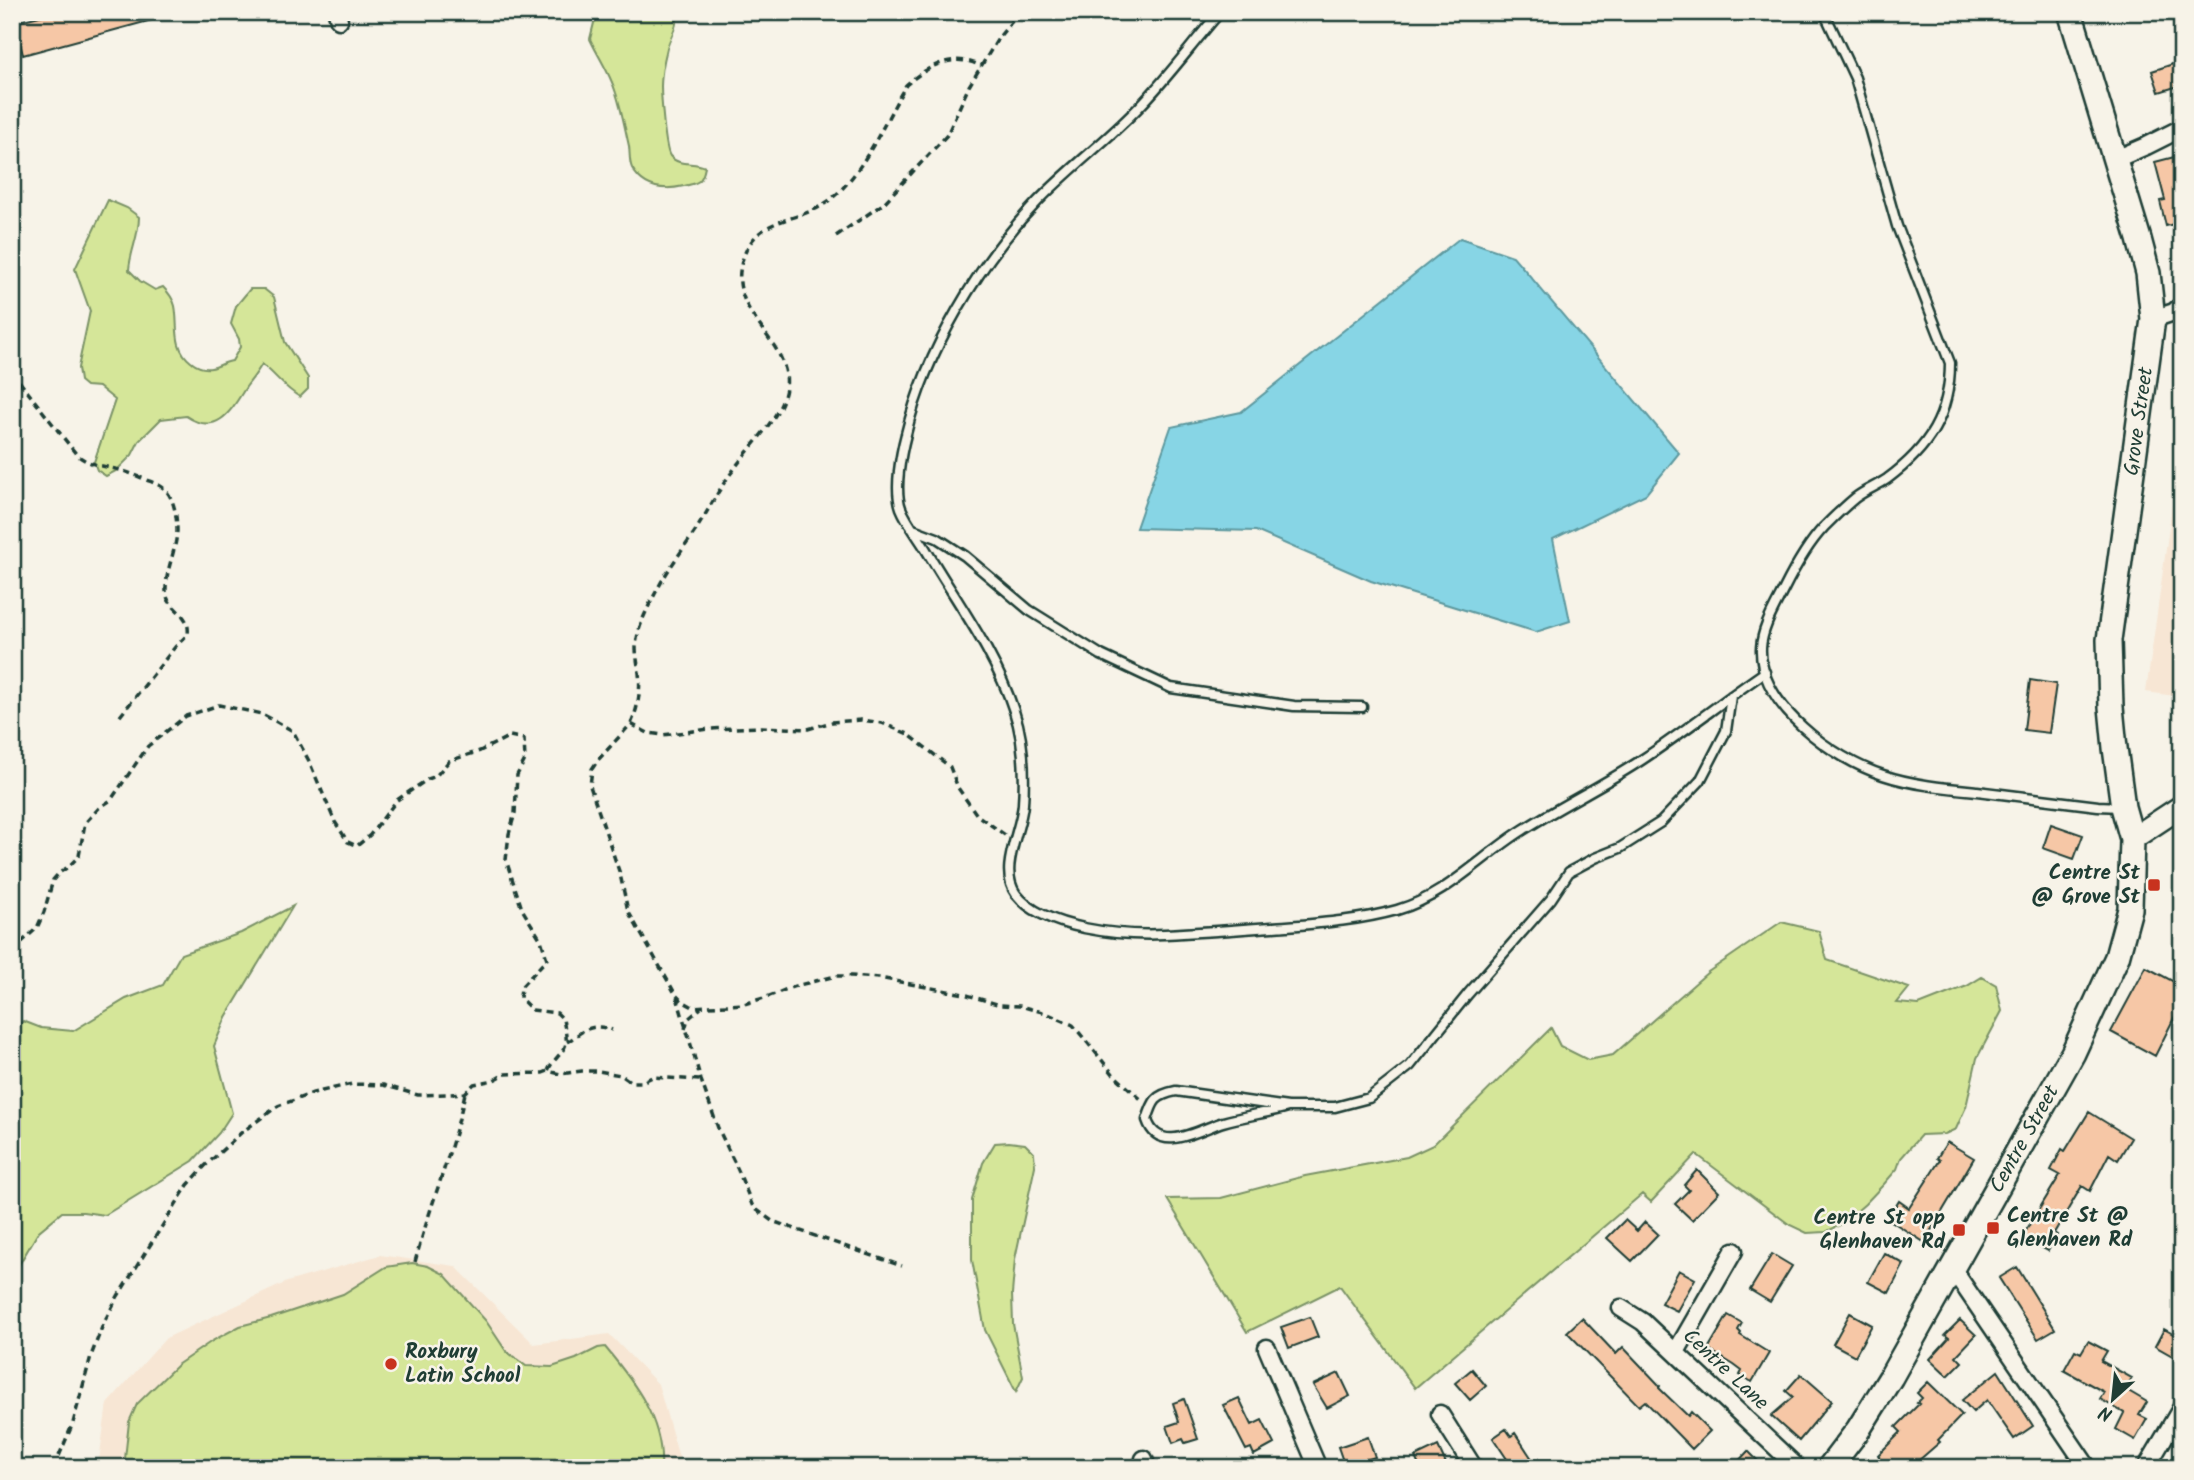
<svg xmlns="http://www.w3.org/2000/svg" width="2194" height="1480" font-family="Kalam,sans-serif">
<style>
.built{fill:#f7e6d4}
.green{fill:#d5e699;stroke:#7a9266;stroke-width:2}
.water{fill:#87d5e5;stroke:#5d989e;stroke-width:2}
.building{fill:#f6c7a6;stroke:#1f3d34;stroke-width:2}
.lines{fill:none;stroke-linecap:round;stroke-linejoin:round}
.service-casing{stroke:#1f3d34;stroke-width:13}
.minor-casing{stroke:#1f3d34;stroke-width:21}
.tertiary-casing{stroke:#1f3d34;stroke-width:26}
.secondary-casing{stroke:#1f3d34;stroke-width:28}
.path{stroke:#1f3d34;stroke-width:3.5;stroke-dasharray:7 5;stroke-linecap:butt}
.service{stroke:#f7f3e8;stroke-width:8}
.minor{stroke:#f7f3e8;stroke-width:16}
.tertiary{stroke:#f7f3e8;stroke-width:21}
.secondary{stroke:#f7f3e8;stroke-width:23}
.poi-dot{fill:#c8321e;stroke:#f7f3e8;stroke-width:2.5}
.labels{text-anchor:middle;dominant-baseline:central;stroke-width:5;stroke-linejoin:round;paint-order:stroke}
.street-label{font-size:21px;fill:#1f3d34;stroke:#f7f3e8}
.poi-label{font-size:21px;font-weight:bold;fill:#1f3d34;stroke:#f7f3e8;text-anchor:end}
</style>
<rect width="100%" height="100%" fill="#f7f3e8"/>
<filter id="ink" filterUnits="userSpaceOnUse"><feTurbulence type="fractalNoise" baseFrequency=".0143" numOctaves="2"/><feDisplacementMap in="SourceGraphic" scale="14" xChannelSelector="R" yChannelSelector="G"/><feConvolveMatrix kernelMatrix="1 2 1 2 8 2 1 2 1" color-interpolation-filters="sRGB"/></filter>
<g filter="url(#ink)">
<path class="built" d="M2182,503V697L2146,692L2172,506Z
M380,1255L455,1266L534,1344L609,1334L658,1384L682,1468H98L107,1404L166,1338L287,1282Z"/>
<path class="green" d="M601,12H677C678,26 671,35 667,48C664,60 661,74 661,86C661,96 665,150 670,156C679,167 694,161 705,167C702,182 699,183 684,186C663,191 643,188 632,168C629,162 630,153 629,146C625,129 622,111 616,93C610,73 599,58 590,39L594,23Z
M108,200L127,208L139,217C139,236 130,252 129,270L140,281L155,290L163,287C169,293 173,298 175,306C179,326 172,347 191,362C196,366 204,369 211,368C218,367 224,362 232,361L240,347L239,339L231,324L236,306L250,289H264L274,297L285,342L308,378V389L300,397C285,389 275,374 262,364C257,373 252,379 246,387C231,411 217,437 186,416L161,419L139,441L132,455L116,471L106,476L97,470L94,462L115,400L99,387L86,386L80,381L78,368L90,311L75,269Z
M293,906L226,1017L214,1046L232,1113L219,1133L193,1161L105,1215L83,1212H62L39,1231L20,1263L12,1286V1032L23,1021L41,1028L73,1031L126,999L163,985L181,954L241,933Z
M1781,922L1819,931L1827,960L1909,988L1897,1003L1919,1005L1967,986L1982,977L1996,985L2002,1011L1977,1058L1966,1107L1956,1129L1945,1134L1921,1135L1901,1158L1897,1169L1884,1184L1865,1204L1842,1224L1826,1232L1807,1233L1790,1225L1696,1154L1651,1202L1642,1194L1415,1388L1340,1286L1247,1332L1167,1199L1221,1198L1305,1176L1407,1157L1433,1145L1551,1028L1560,1046L1588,1060L1613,1055L1708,972Z
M1009,1142L1025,1144L1034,1153L1035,1166L1015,1259L1012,1294L1013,1324L1023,1377L1016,1392L985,1330L972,1260V1200L983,1163L995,1143Z
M412,1263L428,1266L444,1274L486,1321L506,1351L526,1366L552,1367L576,1359L598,1348L605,1347C634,1382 664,1420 661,1468H124L129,1422L137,1404L177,1365L212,1341L240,1326L271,1318L343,1294L386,1267Z"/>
<path class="water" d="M1460,238L1513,256L1679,453L1646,494L1553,539L1570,621L1536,632L1371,581L1256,531L1136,528L1171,427L1241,412Z"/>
<path class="building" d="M56,12H163V17L23,55L15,22Z
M2179,62L2182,70V85L2159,92L2152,71Z
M2182,155V222L2166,226L2160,201L2165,200L2155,162Z
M2030,680L2056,684L2049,733L2024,730Z
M2051,824L2083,835L2074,859L2043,848Z
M2146,967L2182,986V1002L2155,1056L2111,1032Z
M2089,1112L2131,1138L2118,1160L2109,1154L2090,1191L2082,1186L2054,1233L2057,1235L2048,1251L2022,1237L2060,1175L2051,1170L2062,1149L2065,1151Z
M1947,1142L1974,1158L1924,1242L1888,1219L1899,1201L1909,1208L1940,1160L1937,1158Z
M1697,1170L1719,1192L1692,1220L1675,1204L1689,1190L1684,1185Z
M1625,1220L1637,1231L1645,1222L1658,1234L1632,1261L1607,1238Z
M1884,1253L1904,1264L1889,1293L1868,1282Z
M1772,1254L1792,1266L1770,1302L1750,1290Z
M2017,1267L2055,1329L2038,1339L1999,1278Z
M1679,1270L1695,1279L1677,1311L1661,1303Z
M1850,1313L1872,1325L1855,1356L1833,1344Z
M1728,1315L1742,1323L1738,1330L1741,1333L1740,1335L1769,1353L1752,1382L1740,1375L1742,1371L1734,1365L1708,1349Z
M1310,1317L1318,1337L1289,1348L1281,1327Z
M1582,1318L1616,1354L1623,1347L1660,1386L1659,1388L1688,1416L1691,1412L1710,1431L1692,1449L1645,1401L1639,1406L1567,1332Z
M1960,1320L1976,1335L1956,1356L1962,1362L1948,1376L1930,1359L1949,1338L1945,1335Z
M2164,1329L2182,1339V1347L2176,1358L2155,1346Z
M2088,1341L2107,1351L2101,1361L2132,1378L2125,1389L2147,1402L2139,1415L2147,1419L2135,1440L2116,1429L2124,1413L2100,1399L2104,1392L2064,1370L2075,1350L2081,1353Z
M1472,1369L1486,1386L1470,1400L1455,1383Z
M1998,1371L2033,1426L2014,1439L1987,1400L1973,1412L1962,1400Z
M1339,1373L1350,1396L1327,1408L1313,1385Z
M1801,1374L1832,1401L1799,1441L1771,1416L1793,1397L1786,1391Z
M1928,1382L1962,1415L1938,1440L1940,1442L1910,1468H1871L1880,1458L1878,1455L1901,1432L1896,1427L1919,1404L1917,1403L1922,1398L1917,1393Z
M1239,1398L1252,1425L1262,1420L1274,1444L1254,1455L1251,1448L1246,1450L1223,1405Z
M1184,1399L1198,1439L1185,1443L1183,1439L1173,1443L1167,1426L1179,1422L1173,1403Z
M1506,1429L1511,1436L1515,1433L1538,1468H1513L1493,1438Z
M1368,1437L1375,1457L1345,1467L1338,1447Z
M1438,1446L1448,1468H1420L1415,1457Z
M1748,1451L1765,1468H1732Z"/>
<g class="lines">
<g class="service-casing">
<path id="service" d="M1220,12C1193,43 1169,76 1141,105C1109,139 1071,167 1038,201C980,261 925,353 906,434C901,453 894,489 901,508C906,521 917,535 925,548C956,601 995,652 1014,711C1024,740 1025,774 1023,804C1021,832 998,869 1016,894C1044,930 1123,936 1165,934C1206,932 1246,929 1287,926C1324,923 1361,920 1397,910C1448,895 1480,857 1523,830C1562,805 1604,785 1643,759C1685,731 1724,700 1765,672
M1824,12L1855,78L1897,226L1950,363C1950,415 1929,448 1887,479C1877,486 1865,490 1855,498C1844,507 1834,517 1824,527C1807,545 1795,567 1784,589C1775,607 1762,628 1761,648C1759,706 1834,759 1883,775C1913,785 1946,788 1977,791C2017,796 2058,801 2098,806L2120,807
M913,529L937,538L965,556L1029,610L1101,655L1171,688L1294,706L1362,707
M1288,1107C1267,1113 1244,1116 1223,1122C1200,1129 1159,1156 1147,1120C1153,1101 1155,1095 1176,1091L1288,1107H1335L1369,1098L1410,1066L1468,994L1551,899L1569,872L1595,858L1620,848L1661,822L1700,781L1726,731L1731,696"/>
</g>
<g class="minor-casing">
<path id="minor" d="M337,12L339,20
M2116,159L2146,146L2182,128
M2153,319L2174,312L2182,305
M1952,1268L2088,1468
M1621,1308L1643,1322L1798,1468
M1267,1348L1318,1468
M1676,1352L1734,1251
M1440,1414L1474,1468
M1144,1459L1147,1468
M2146,1468L2182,1407"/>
</g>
<g class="tertiary-casing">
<path id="tertiary" d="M2132,839L2182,806"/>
</g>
<g class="secondary-casing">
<g id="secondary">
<path id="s1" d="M1829,1468L1858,1430L1891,1377L2073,1053L2117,957L2130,909L2132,839L2123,807L2115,748L2111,707L2109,640L2153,319L2148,273L2139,239L2070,12"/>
</g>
</g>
<path class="path" d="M836,236L883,204L947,135L969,86L999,37L1013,20L1023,12
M12,372L77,455C88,464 98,465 111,468C122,470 132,474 142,478C148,481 156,483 162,487C174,495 177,517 177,531C176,551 166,569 166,589C165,610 191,611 188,634L175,647L117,720
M631,724C638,708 641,691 639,673C638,664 636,656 636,647C637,628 647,609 656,592C667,570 682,551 696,530C708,511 718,490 732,472C748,448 782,417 786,388C793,340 724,314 743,258C758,214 798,224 827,202C863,176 884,122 906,85C928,66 953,52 981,66
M1005,835L977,815L958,788L950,767L908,734L882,723L861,720L832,722L808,729L761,727L709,729L663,735L648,733L631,724L598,760L592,769L590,786L620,874L628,911L676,995L682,1001L693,1007L744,1004L767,997L795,986L836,976H851L879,978L964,994L1000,1005L1020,1006L1046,1013L1073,1025L1114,1075L1142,1100
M12,951L37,928L44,912L53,880L59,873L68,867L79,856L85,823L99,808L111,800L148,746L186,716L219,705L262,714L293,731L309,761L335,822L348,842L357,846L370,835L397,800L428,779L436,776L449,761L480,751L510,736L524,739L525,760L517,775L515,813L509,834L506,860L522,909L541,940L547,959L521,987L520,998L532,1010L557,1013L563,1019C564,1026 567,1035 566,1042C566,1052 552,1059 548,1071
M677,997L701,1080L718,1128L738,1170L753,1207L772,1221L902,1266
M685,1029L688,1019L701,1008
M567,1042C584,1031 590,1022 612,1030
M415,1262C430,1205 453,1151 465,1093
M59,1456L73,1423L91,1356L104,1322L118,1296L188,1185L205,1166L242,1132L278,1106L313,1093L352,1084L383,1085L418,1095L449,1094L465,1093L474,1084L494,1080L505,1074L543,1073L548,1071L560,1074L582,1071H598L621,1075L631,1082H642L652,1077L701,1080"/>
<use href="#service" class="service"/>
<use href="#minor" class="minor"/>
<use href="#tertiary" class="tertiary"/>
<use href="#secondary" class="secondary"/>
</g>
</g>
<g class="poi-dot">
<rect x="2147" y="878" width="14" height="14" rx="3.5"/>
<rect x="1986" y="1221" width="14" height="14" rx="3.5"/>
<rect x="1952" y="1223" width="14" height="14" rx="3.5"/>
<circle cx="391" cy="1364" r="7"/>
</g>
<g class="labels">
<g class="street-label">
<text stroke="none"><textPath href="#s1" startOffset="1129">Grove Street</textPath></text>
<text stroke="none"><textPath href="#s1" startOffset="383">Centre Street</textPath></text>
<text transform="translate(1725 1370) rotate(43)">Centre Lane</text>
</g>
<g class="poi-label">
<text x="2140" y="873">Centre St<tspan x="2140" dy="24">@ Grove St</tspan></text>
<text x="2007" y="1216" text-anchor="start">Centre St @<tspan x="2007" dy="24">Glenhaven Rd</tspan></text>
<text x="1945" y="1218">Centre St opp<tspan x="1945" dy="24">Glenhaven Rd</tspan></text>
<text x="405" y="1352" text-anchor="start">Roxbury<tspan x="405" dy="24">Latin School</tspan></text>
</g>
</g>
<rect width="2194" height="1480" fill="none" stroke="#f7f3e8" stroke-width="42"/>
<rect x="21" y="21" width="2152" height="1438" fill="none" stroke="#1f3d34" stroke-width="2.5" filter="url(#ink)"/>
<g transform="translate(2113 1399) rotate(207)" stroke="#f7f3e8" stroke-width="5" paint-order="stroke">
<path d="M0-5L12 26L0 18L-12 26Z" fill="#1f3d34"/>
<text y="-10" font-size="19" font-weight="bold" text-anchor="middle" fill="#1f3d34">N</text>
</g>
</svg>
